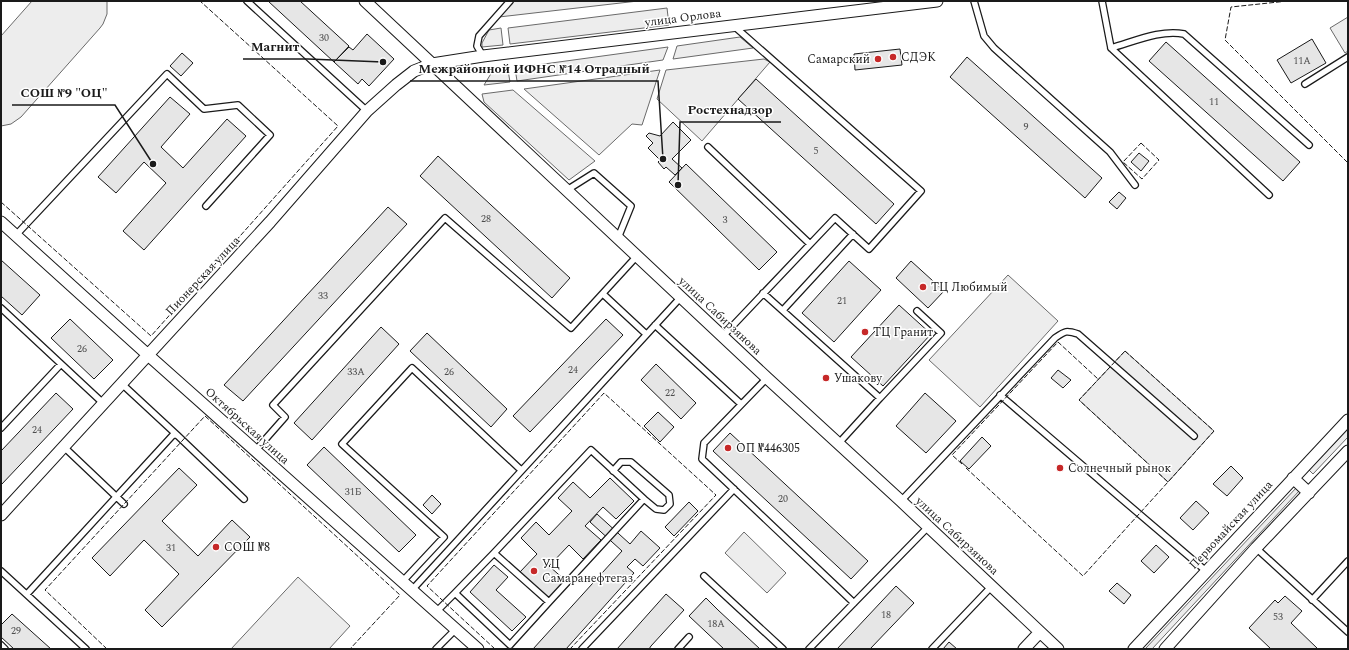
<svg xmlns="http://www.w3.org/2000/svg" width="1349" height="650" font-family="Spectral,serif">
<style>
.built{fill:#ededed;stroke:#6a6a6a}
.building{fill:#e6e6e6;stroke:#1a1a1a}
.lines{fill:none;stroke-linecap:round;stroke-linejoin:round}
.service-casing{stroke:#1a1a1a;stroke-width:8}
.minor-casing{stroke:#1a1a1a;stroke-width:13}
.service{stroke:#fff;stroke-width:5.5}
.minor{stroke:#fff;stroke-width:11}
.fence{stroke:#1a1a1a;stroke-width:1;stroke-dasharray:5 2;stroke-linecap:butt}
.poi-dot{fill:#c62828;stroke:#fff;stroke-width:1.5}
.labels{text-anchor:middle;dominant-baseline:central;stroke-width:3;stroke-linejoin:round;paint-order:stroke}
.number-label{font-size:10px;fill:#4d4d4d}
.street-label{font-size:12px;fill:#1a1a1a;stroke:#fff}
.poi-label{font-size:12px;fill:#1a1a1a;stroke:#fff;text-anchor:start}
.leader{fill:none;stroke:#1a1a1a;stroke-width:1.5}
.callout-dot{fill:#1a1a1a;stroke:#fff;stroke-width:1.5}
.callout-label{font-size:13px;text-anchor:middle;font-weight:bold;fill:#1a1a1a;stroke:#fff;stroke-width:3;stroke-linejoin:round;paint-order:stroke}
</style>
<rect width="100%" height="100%" fill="#fff"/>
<path class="built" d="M32,1H107V14L103,24L100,28L21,117L11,124L1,126V36Z
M514,1H638L499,17Z
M667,8L669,25L510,44L508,28Z
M1348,17V51L1345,53L1330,28Z
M501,28L503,45L482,47V43L489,30Z
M740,37L753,48L673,59L677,46Z
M668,47L663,60L517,81L515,68Z
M764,59L770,62L702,141L657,99L666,70Z
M508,70L510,82L484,85L492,72Z
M660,70L642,125L632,124L599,155L524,89Z
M513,90L595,161L569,180L484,102L482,94Z
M1008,275L1058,321L980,407L929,360Z
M1125,351L1214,431L1168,482L1079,400Z
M1348,429V437L1313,474L1309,470Z
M1297,487L1300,490L1152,649H1145Z
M744,532L786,573L767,593L725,553Z
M298,577L350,626L329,649H231Z"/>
<path class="building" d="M268,1H300L349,46L334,62Z
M367,34L394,59L369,86L362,79L358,84L334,62L349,47L353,50Z
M1312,39L1326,63L1291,83L1277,60Z
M1166,42L1300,162L1283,181L1149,61Z
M900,49L902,65L855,70L854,54Z
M182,53L193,63L181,76L170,66Z
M967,57L1102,178L1085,198L950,77Z
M756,79L894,204L876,224L738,99Z
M170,97L190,114L161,147L183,168L227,119L246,136L144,250L123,231L166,183L144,162L116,193L98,177Z
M673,122L691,140L672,159L682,168L675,175L666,167L664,169L658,162L660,160L648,148L653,143L646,136L649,133L660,136Z
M1139,153L1149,161L1141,171L1131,162Z
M438,156L570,278L552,298L420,176Z
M686,164L777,252L759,270L669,182Z
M1119,192L1126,198L1117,209L1109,202Z
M388,207L407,224L243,401L224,385Z
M1,260L40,295L22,315L1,296Z
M849,261L881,290L834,342L802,313Z
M911,261L944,291L928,308L896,278Z
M899,305L931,334L883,386L851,357Z
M70,319L113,360L94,379L51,338Z
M606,319L623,335L530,432L513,416Z
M381,327L399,344L312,440L294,423Z
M427,333L507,409L491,427L410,351Z
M656,364L696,403L681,419L641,380Z
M1058,370L1071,380L1063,388L1051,378Z
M56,393L73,409L1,485V451Z
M925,393L956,421L926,453L896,426Z
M658,412L674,427L660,442L644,426Z
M730,433L868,561L851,579L713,451Z
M982,437L991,446L969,469L960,461Z
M324,447L416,535L399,552L307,465Z
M1231,466L1243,478L1227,496L1213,484Z
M179,468L197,485L162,521L198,556L232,520L250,537L162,627L145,610L179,574L144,540L110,576L92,558Z
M610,478L634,501L616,519L603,507L585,526L601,540L583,559L569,545L549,566L566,581L548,599L520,572L537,554L521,538L536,522L549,535L572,511L558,498L573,482L590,498Z
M432,495L441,504L432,514L423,505Z
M1196,501L1209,513L1193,530L1180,518Z
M689,502L698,511L674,536L665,527Z
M597,514L630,544L641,531L660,548L643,566L635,559L627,567L634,573L566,649H533L622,551L590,522Z
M1156,545L1169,557L1154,573L1141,561Z
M494,565L508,577L496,590L526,617L512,631L470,592Z
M1117,583L1131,595L1124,604L1109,591Z
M896,586L914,603L870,649H837Z
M666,594L684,610L651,646L649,649H617Z
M1285,596L1302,611L1291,623L1318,649H1271L1249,628L1275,600L1278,603Z
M706,598L718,610L760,649H724L689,616Z
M12,614L51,649H14L1,637V625Z
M949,642L957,649H943Z"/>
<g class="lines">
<g class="service-casing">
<path id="service" d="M247,1L367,111
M974,1L984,36L994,48L1110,152L1135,185
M1102,1L1111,48C1133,42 1161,29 1184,34L1309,145
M1111,48L1269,195
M483,56L477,46L479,36L510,1
M1305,84L1348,57
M708,147L810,244
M567,190L594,173L631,206L618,238
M16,235L167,74L204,109L238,105L270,135L206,206
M763,293L880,398L839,443
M603,294L646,334
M1,308L104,404
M783,310L853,234
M655,325L741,404
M723,336L835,218L869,249L921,191L734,26
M767,378L704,443L702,459L854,603
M122,384L177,435
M1000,395L1206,571
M880,398L941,333L917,311
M1,428L61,364
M64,447L124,504
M255,451L285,417L273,405L445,218L571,328L637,256
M613,471L621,462H631L669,495L670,504L664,510L656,509L644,499
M901,501L1055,338C1065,331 1066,330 1078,334L1194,436
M1256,548L1348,632
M494,553L549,602L644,499L591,450L494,553L455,593L510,645L549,602
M1,571L86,649
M704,576L783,649
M402,582L444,537L342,444L412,368L521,470
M412,590L681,297
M27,594L173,435H177L244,499
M1312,600L1348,561
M436,612L455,593
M1,645L5,649
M436,649L456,629
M582,649L734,489
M678,649L689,637
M809,649L928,527
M932,649L991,587"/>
</g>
<g class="minor-casing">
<path id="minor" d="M365,1L767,378L901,501L1058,649
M1,222L148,355L478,649
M1293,478L1309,493
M1,515L270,222L367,111L396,85L414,71L432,64L483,56L937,1
M1024,649L1040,632
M1134,649L1348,420
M1165,649L1256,548L1348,451"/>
</g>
<use href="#service" class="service"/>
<use href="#minor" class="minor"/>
<path class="fence" d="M1288,1L1231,7L1225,40L1348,163
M1141,143L1159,160L1142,179L1123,162Z
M1,202L151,336L338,126L200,1
M1125,351L1214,431L1168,482L1079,400Z
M962,464L952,455L1058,342L1098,379
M966,468L1083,576L1168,482
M107,649L45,590L205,416L400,595L350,649
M495,649L427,586L604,393L716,495L570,649"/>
</g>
<g class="poi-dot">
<circle cx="893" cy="57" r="4"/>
<circle cx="878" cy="59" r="4"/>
<circle cx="923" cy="287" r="4"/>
<circle cx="865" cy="332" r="4"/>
<circle cx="826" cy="378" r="4"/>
<circle cx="728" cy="448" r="4"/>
<circle cx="1060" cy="468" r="4"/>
<circle cx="216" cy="547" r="4"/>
<circle cx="534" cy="571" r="4"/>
</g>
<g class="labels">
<g class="number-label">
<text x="324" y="38">30</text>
<text x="1302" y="61">11А</text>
<text x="1214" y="102">11</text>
<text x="1026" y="127">9</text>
<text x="816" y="151">5</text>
<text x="486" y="219">28</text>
<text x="725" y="220">3</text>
<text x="323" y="296">33</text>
<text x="842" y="301">21</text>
<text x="82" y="349">26</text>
<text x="573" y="370">24</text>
<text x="356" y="372">33А</text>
<text x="449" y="372">26</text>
<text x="670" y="393">22</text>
<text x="37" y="430">24</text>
<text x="353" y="492">31Б</text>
<text x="783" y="499">20</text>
<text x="171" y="548">31</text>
<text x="886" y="615">18</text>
<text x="1278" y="617">53</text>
<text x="716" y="624">18А</text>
<text x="16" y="631">29</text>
</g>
<g class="street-label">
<text transform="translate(683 18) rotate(-7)">улица Орлова</text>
<text transform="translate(203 276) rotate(-47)">Пионерская улица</text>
<text transform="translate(720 316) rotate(43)">улица Сабирзянова</text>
<text transform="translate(247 426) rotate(42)">Октябрьская улица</text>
<text transform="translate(1231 525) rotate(-47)">Первомайская улица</text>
<text transform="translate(957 536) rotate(43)">улица Сабирзянова</text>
</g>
<g class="poi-label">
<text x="901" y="57">СДЭК</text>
<text x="870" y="59" text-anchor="end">Самарский</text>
<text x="931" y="287">ТЦ Любимый</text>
<text x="873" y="332">ТЦ Гранит</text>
<text x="834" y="378">Ушакову</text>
<text x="736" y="448">ОП №446305</text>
<text x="1068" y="468">Солнечный рынок</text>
<text x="224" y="547">СОШ №8</text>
<text x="542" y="564">УЦ<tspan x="542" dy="14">Самаранефтегаз</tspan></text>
</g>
</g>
<path class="leader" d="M383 62L308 59H243M663 159L658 81H410M153 164L115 105H12M678 185L680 122H781"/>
<g class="callout-dot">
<circle cx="383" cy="62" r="4"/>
<circle cx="663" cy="159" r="4"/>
<circle cx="153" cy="164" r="4"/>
<circle cx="678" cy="185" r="4"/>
</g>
<g class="callout-label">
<text x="275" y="51">Магнит</text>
<text x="534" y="73">Межрайонной ИФНС №14 Отрадный</text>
<text x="64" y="97">СОШ №9 "ОЦ"</text>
<text x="730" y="114">Ростехнадзор</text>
</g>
<rect width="1349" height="650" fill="none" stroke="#1a1a1a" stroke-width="4"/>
</svg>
